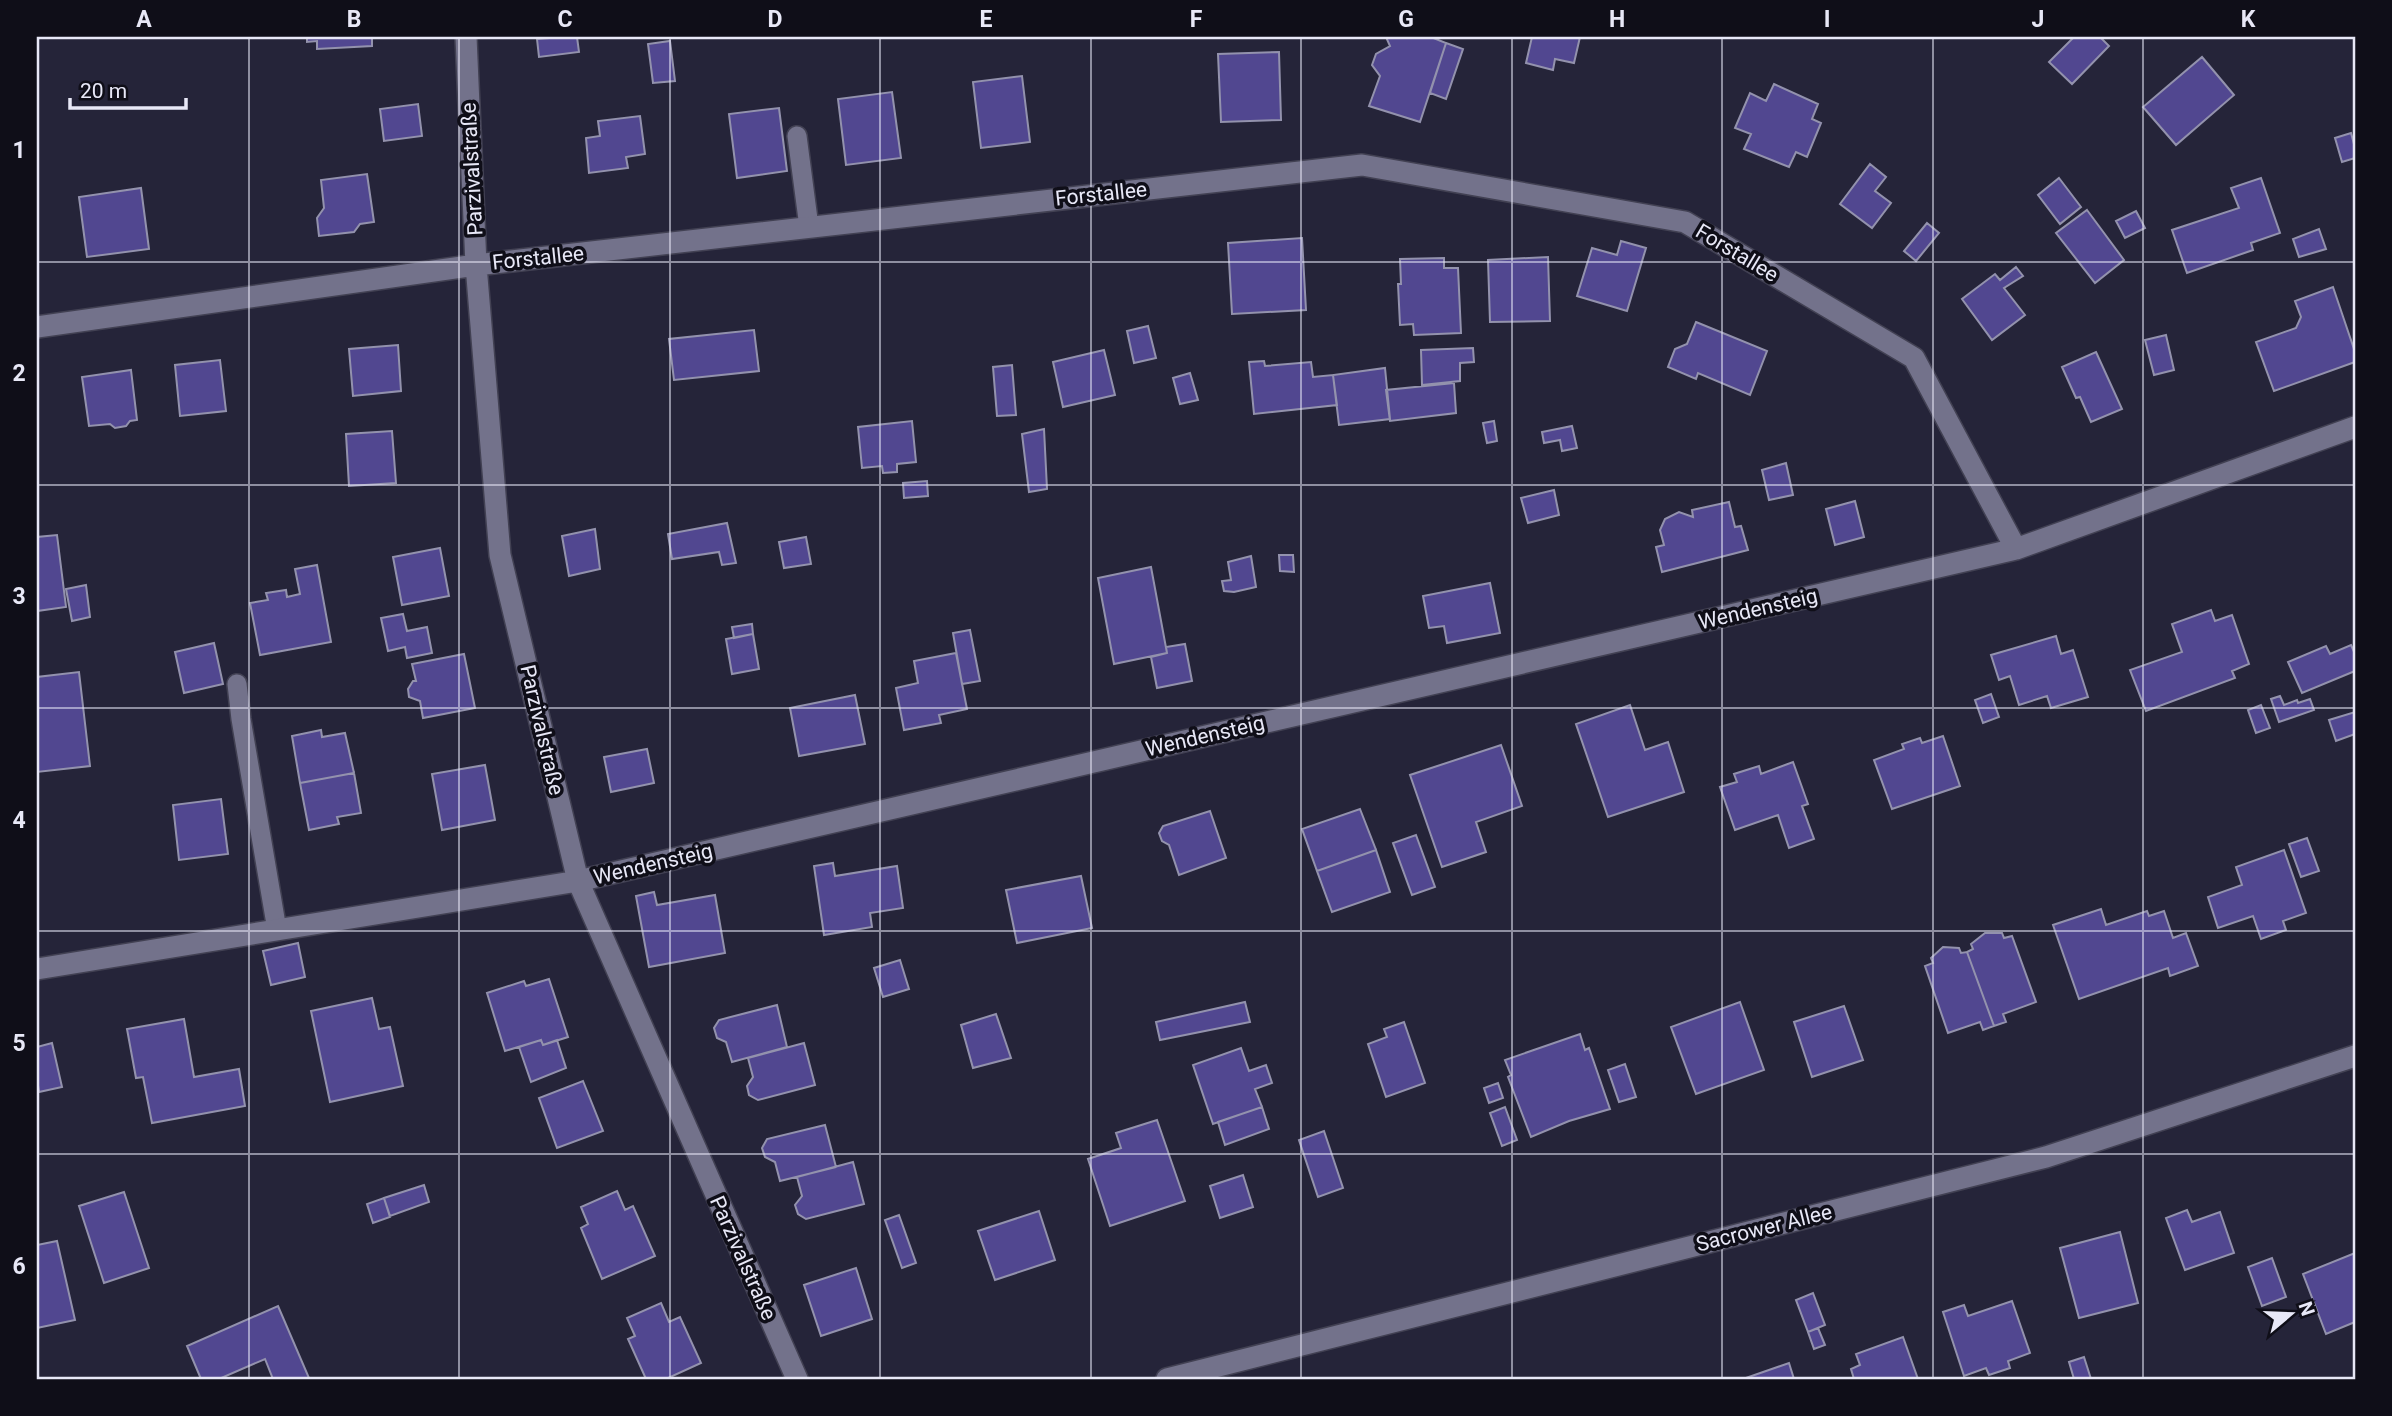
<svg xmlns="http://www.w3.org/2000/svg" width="2392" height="1416" font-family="Roboto,sans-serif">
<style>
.building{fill:#514790;stroke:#9392ad;stroke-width:2}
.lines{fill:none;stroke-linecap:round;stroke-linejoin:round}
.lane-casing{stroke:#424153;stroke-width:22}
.street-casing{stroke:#424153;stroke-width:24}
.lane{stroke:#73728b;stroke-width:19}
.street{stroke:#73728b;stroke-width:21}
.grid{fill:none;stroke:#e8e8f7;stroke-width:2;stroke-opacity:0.55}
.labels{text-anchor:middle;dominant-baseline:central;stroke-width:7;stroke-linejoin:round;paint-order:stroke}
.street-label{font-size:21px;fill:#e8e8f7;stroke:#0f0e18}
.neatline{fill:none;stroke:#e8e8f7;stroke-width:2.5}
.grid-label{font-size:23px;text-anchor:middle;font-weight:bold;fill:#e8e8f7}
</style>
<rect width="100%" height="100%" fill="#252439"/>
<path class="building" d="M307,37H372V46L317,49V41L307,42Z
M562,37H577L579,52L539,57L537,39Z
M1386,37H1431L1446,43L1420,122L1369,106L1380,76L1372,65L1376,54L1390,46Z
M1532,37H1580L1574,63L1555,59L1553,70L1526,63Z
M2074,37H2100L2109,46L2072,84L2049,62Z
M670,41L675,81L653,83L648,44Z
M1446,43L1463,49L1446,99L1430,93Z
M1279,52L1281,120L1221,122L1218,54Z
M2202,57L2234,95L2176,145L2143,107Z
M1022,76L1030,142L981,148L973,82Z
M1774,84L1818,104L1812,119L1821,123L1807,157L1796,152L1789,167L1744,149L1751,134L1735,128L1750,93L1766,101Z
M892,92L901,158L846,165L838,99Z
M418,104L422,136L384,141L380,109Z
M779,108L787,171L737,178L729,114Z
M640,116L645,154L626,157L628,168L589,173L586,138L600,136L598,121Z
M2351,133L2355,148V158L2342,162L2335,138Z
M1870,164L1886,177L1875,191L1891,203L1872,228L1840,204Z
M367,174L374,222L360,224L354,232L319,236L317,218L324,208L321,180Z
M2059,178L2081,207L2060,224L2038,195Z
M2261,178L2280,233L2251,243L2253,250L2187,273L2172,230L2239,208L2231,188Z
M141,188L149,249L87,257L79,197Z
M2087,210L2124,260L2095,283L2056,233Z
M2136,211L2145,228L2125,238L2116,221Z
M1927,223L1939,233L1916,261L1904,251Z
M2319,229L2326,249L2299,257L2293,239Z
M1302,238L1306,310L1232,314L1228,243Z
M1621,241L1646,248L1627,311L1577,296L1592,248L1617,255Z
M1548,257L1550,321L1490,322L1488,260Z
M1444,258V268H1458L1461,333L1414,335L1413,324L1400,325L1398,284H1401L1400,259Z
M2016,267L2023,276L2004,288L2025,315L1992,340L1962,299L1995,274L2000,280Z
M2333,287L2355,352V362L2274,391L2256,342L2296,328L2301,317L2295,301Z
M1696,322L1767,351L1750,395L1698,373L1696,379L1668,367L1675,349L1687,344Z
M1148,326L1156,358L1134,363L1127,331Z
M754,330L759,371L674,380L669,339Z
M2166,335L2174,370L2154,375L2145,340Z
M398,345L401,391L353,396L349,349Z
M1473,348L1474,362L1460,363V381L1422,385L1421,350Z
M1104,350L1115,395L1063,407L1053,362Z
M2096,352L2122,409L2091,422L2080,397L2076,398L2062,367Z
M220,360L226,411L180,416L175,365Z
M1264,361L1265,366L1311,362L1313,377L1333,375L1337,405L1254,414L1249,362Z
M1012,365L1016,415L997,416L993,367Z
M1385,368L1390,419L1339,425L1333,375Z
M131,370L137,420L130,421L126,426L115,428L110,424L89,426L82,377Z
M1190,373L1198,400L1180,404L1173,378Z
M1454,383L1456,413L1390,421L1386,390Z
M912,421L916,462L897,464V472L883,473L882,466L862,468L858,427Z
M1494,421L1497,441L1487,443L1483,423Z
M1572,426L1577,448L1562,451L1560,440L1544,443L1542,432Z
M1044,429L1047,489L1029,492L1022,434Z
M392,431L396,483L349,486L346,434Z
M1786,463L1793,495L1769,500L1762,470Z
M927,481L928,496L904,498L903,483Z
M1554,490L1559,515L1528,523L1521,498Z
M1855,501L1864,537L1835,545L1826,509Z
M1729,502L1735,527L1741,526L1748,550L1662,572L1656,547L1664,545L1660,530L1665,519L1679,512L1693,517L1692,510Z
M727,523L736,563L722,565L719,552L672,559L668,534Z
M595,529L600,569L569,576L562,536Z
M57,535L66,607L37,611V537Z
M806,537L811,564L784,568L779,542Z
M440,548L449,596L402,605L393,557Z
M1279,555H1293L1294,572L1280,571Z
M1251,556L1256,587L1234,592L1224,591L1222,581L1231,580L1228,562Z
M317,565L331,642L260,655L250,603L268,600L266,593L286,590L287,597L300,594L295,569Z
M1151,567L1167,653L1114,664L1098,578Z
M1490,583L1500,633L1447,643L1444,626L1429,628L1423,596Z
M86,585L90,617L72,621L66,589Z
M2211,610L2215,621L2232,615L2249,664L2232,671L2235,678L2146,711L2130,670L2182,652L2172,624Z
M403,614L407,631L427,627L432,653L407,658L405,647L388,651L381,618Z
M752,624L753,634L734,638L732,627Z
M970,630L980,681L962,684L953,633Z
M753,634L759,669L732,674L726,639Z
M2056,636L2061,654L2073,650L2088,697L2051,708L2047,696L2019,705L2010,676L1999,680L1991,655Z
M214,643L223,684L184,693L175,652Z
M1185,644L1192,681L1157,688L1151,657L1167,653L1166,647Z
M2351,645L2355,654V671L2302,693L2288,662L2326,646L2330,654Z
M956,653L967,709L939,715L941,723L904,730L896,688L918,683L914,661Z
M464,654L475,708L423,718L420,701L409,697L408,689L413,681H416L412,664Z
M79,672L90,766L37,772V677Z
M1991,694L1999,717L1983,723L1975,700Z
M855,695L865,744L799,756L790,708Z
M2280,696L2284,705L2297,700L2298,703L2310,699L2314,710L2279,722L2271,699Z
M1630,705L1645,750L1668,742L1684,792L1608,817L1576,724Z
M2261,705L2270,728L2256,733L2248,710Z
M2355,712V734L2336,741L2329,720Z
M321,730L322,737L345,733L354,773L300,783L292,736Z
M1943,736L1960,786L1892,809L1874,760L1904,749L1902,744L1920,738L1922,743Z
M1501,745L1522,806L1476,822L1486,852L1442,867L1410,775Z
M647,749L654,783L611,792L604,757Z
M1793,762L1808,804L1802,806L1814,839L1789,848L1778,815L1735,830L1720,787L1737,782L1734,774L1759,766L1761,774Z
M485,765L495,820L442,830L432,774Z
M354,773L361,813L337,817L339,824L309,830L300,783Z
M221,799L228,854L179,860L173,805Z
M1360,809L1376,850L1317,871L1302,829Z
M1210,811L1226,858L1179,875L1169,845L1162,841L1159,833L1163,826Z
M1416,835L1435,887L1412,895L1393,843Z
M2307,838L2319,871L2301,877L2289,844Z
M1376,850L1390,892L1332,912L1317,871Z
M2284,850L2306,913L2283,921L2286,930L2261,939L2253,916L2218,928L2208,897L2242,885L2236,867Z
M833,863L835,876L897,866L903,908L870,913L872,927L824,935L814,866Z
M1081,876L1092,928L1017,943L1006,890Z
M654,892L657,905L715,895L725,953L649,967L636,896Z
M2101,909L2106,925L2147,911L2149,916L2164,911L2173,938L2186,933L2198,966L2170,976L2168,968L2079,999L2053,925Z
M1985,933H2002L2004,938L2012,936L2036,1002L2003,1014L2006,1022L1994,1026L1967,952L1973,949L1971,944Z
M298,943L305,977L271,985L263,951Z
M1943,947L1959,948L1961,953L1967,952L1994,1026L1983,1030L1980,1022L1948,1033L1925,966L1933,963L1931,958Z
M900,960L909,989L883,997L874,968Z
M549,979L568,1037L543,1045L541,1040L505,1051L487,993L524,981L526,986Z
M372,998L379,1029L390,1027L403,1086L330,1102L311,1011Z
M1245,1002L1250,1022L1160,1040L1156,1022Z
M1740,1002L1764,1070L1696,1094L1671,1027Z
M777,1005L787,1047L732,1062L726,1042L717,1038L714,1028L719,1020Z
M1844,1006L1863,1060L1812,1077L1794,1022Z
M996,1014L1011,1058L973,1068L961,1025Z
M184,1019L194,1077L239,1069L245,1106L152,1123L143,1077L136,1078L127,1029Z
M1404,1022L1425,1083L1386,1097L1368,1044L1387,1037L1384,1029Z
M1580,1034L1585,1050L1589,1048L1610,1109L1569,1121L1531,1137L1508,1077L1511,1075L1505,1060Z
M541,1040L543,1045L557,1040L566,1068L531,1082L519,1047Z
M52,1043L62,1087L39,1092L37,1079V1047Z
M804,1043L815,1085L758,1100L749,1095L747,1086L753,1077L748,1058Z
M1241,1048L1249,1071L1266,1065L1272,1083L1255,1089L1262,1107L1213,1124L1193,1065Z
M1625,1064L1636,1097L1619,1102L1608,1070Z
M583,1081L603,1131L557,1148L539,1098Z
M1498,1083L1503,1098L1489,1103L1484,1088Z
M1262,1107L1269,1129L1225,1145L1218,1122Z
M1505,1107L1517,1140L1502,1146L1490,1113Z
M1157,1120L1185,1201L1110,1226L1088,1159L1121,1148L1116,1133Z
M825,1125L836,1167L780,1181L775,1162L765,1157L762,1148L767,1139Z
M1324,1131L1343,1188L1318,1197L1299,1140Z
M853,1162L864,1204L806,1219L798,1214L795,1205L802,1196L797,1177Z
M1243,1175L1253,1207L1220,1218L1210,1186Z
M424,1185L429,1202L390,1216L384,1198Z
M617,1191L625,1210L633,1206L655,1256L602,1279L581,1228L588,1224L581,1207Z
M124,1192L149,1268L104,1283L79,1206Z
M384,1198L390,1217L373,1223L367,1204Z
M2187,1210L2192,1222L2220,1212L2234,1253L2185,1270L2166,1218Z
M1039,1211L1055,1260L995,1280L978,1231Z
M899,1215L916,1263L902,1268L885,1220Z
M2120,1232L2138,1303L2079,1318L2060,1248Z
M57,1241L75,1320L37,1328V1245Z
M2355,1253V1322L2326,1334L2303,1274Z
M2272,1258L2286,1297L2262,1306L2248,1267Z
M856,1268L872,1319L821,1336L804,1285Z
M1813,1293L1825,1325L1808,1332L1796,1300Z
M2012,1301L2030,1353L2008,1361L2010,1368L1989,1375L1986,1368L1964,1376L1943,1312L1964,1305L1968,1316Z
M661,1303L669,1322L680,1317L701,1363L666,1379H646L628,1339L635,1336L627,1318Z
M278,1306L309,1378L273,1379L265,1359L219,1379H201L187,1346Z
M1818,1328L1825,1345L1814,1349L1808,1332Z
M1903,1337L1918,1379H1854L1851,1369L1860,1365L1856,1354Z
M2084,1357L2091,1379H2074L2069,1362Z
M1789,1363L1794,1379H1743Z"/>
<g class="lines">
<g class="lane-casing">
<path id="lane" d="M797,136L809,227
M237,684L241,719L277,930"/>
</g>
<g class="street-casing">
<path id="street" d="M466,37L476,265L500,555L578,881L797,1379
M37,327L476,265L1362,165L1685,222L1914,358L2016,549
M37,969L578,881L2016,549L2355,427
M1167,1379L2046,1157L2355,1056"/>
</g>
<use href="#lane" class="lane"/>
<use href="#street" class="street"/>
</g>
<path class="grid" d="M249,37V1379M459,37V1379M670,37V1379M880,37V1379M1091,37V1379M1301,37V1379M1512,37V1379M1722,37V1379M1933,37V1379M2143,37V1379M37,262H2355M37,485H2355M37,708H2355M37,931H2355M37,1154H2355"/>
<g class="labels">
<g class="street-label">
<text transform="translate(472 169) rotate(-93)">Parzivalstraße</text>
<text transform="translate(1101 194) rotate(-6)">Forstallee</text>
<text transform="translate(1737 253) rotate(31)">Forstallee</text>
<text transform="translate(538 258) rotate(-6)">Forstallee</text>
<text transform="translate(1758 609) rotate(-13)">Wendensteig</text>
<text transform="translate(542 730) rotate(77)">Parzivalstraße</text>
<text transform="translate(1205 736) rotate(-13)">Wendensteig</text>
<text transform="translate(653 864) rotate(-13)">Wendensteig</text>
<text transform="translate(1764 1228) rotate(-14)">Sacrower Allee</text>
<text transform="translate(743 1258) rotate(66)">Parzivalstraße</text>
</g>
</g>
<rect width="2392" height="1416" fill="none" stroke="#0f0e18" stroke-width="77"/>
<g transform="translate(2291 1314) rotate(71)" stroke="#0f0e18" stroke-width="5" paint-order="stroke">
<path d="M0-5L12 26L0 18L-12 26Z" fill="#e8e8f7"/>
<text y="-10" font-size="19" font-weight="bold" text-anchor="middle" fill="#e8e8f7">N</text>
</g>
<path d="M70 98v10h116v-10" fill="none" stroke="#e8e8f7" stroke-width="3.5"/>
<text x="80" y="98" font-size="21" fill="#e8e8f7" stroke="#0f0e18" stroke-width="5" paint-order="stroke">20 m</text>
<rect x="38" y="38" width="2316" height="1340" class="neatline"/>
<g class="grid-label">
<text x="144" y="27">A</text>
<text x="354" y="27">B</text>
<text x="565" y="27">C</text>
<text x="775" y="27">D</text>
<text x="986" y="27">E</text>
<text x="1196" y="27">F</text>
<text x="1406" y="27">G</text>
<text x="1617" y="27">H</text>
<text x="1827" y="27">I</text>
<text x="2038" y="27">J</text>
<text x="2248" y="27">K</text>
<text x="19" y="158">1</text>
<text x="19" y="381">2</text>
<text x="19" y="604">3</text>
<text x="19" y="828">4</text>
<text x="19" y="1051">5</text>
<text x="19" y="1274">6</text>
</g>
</svg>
